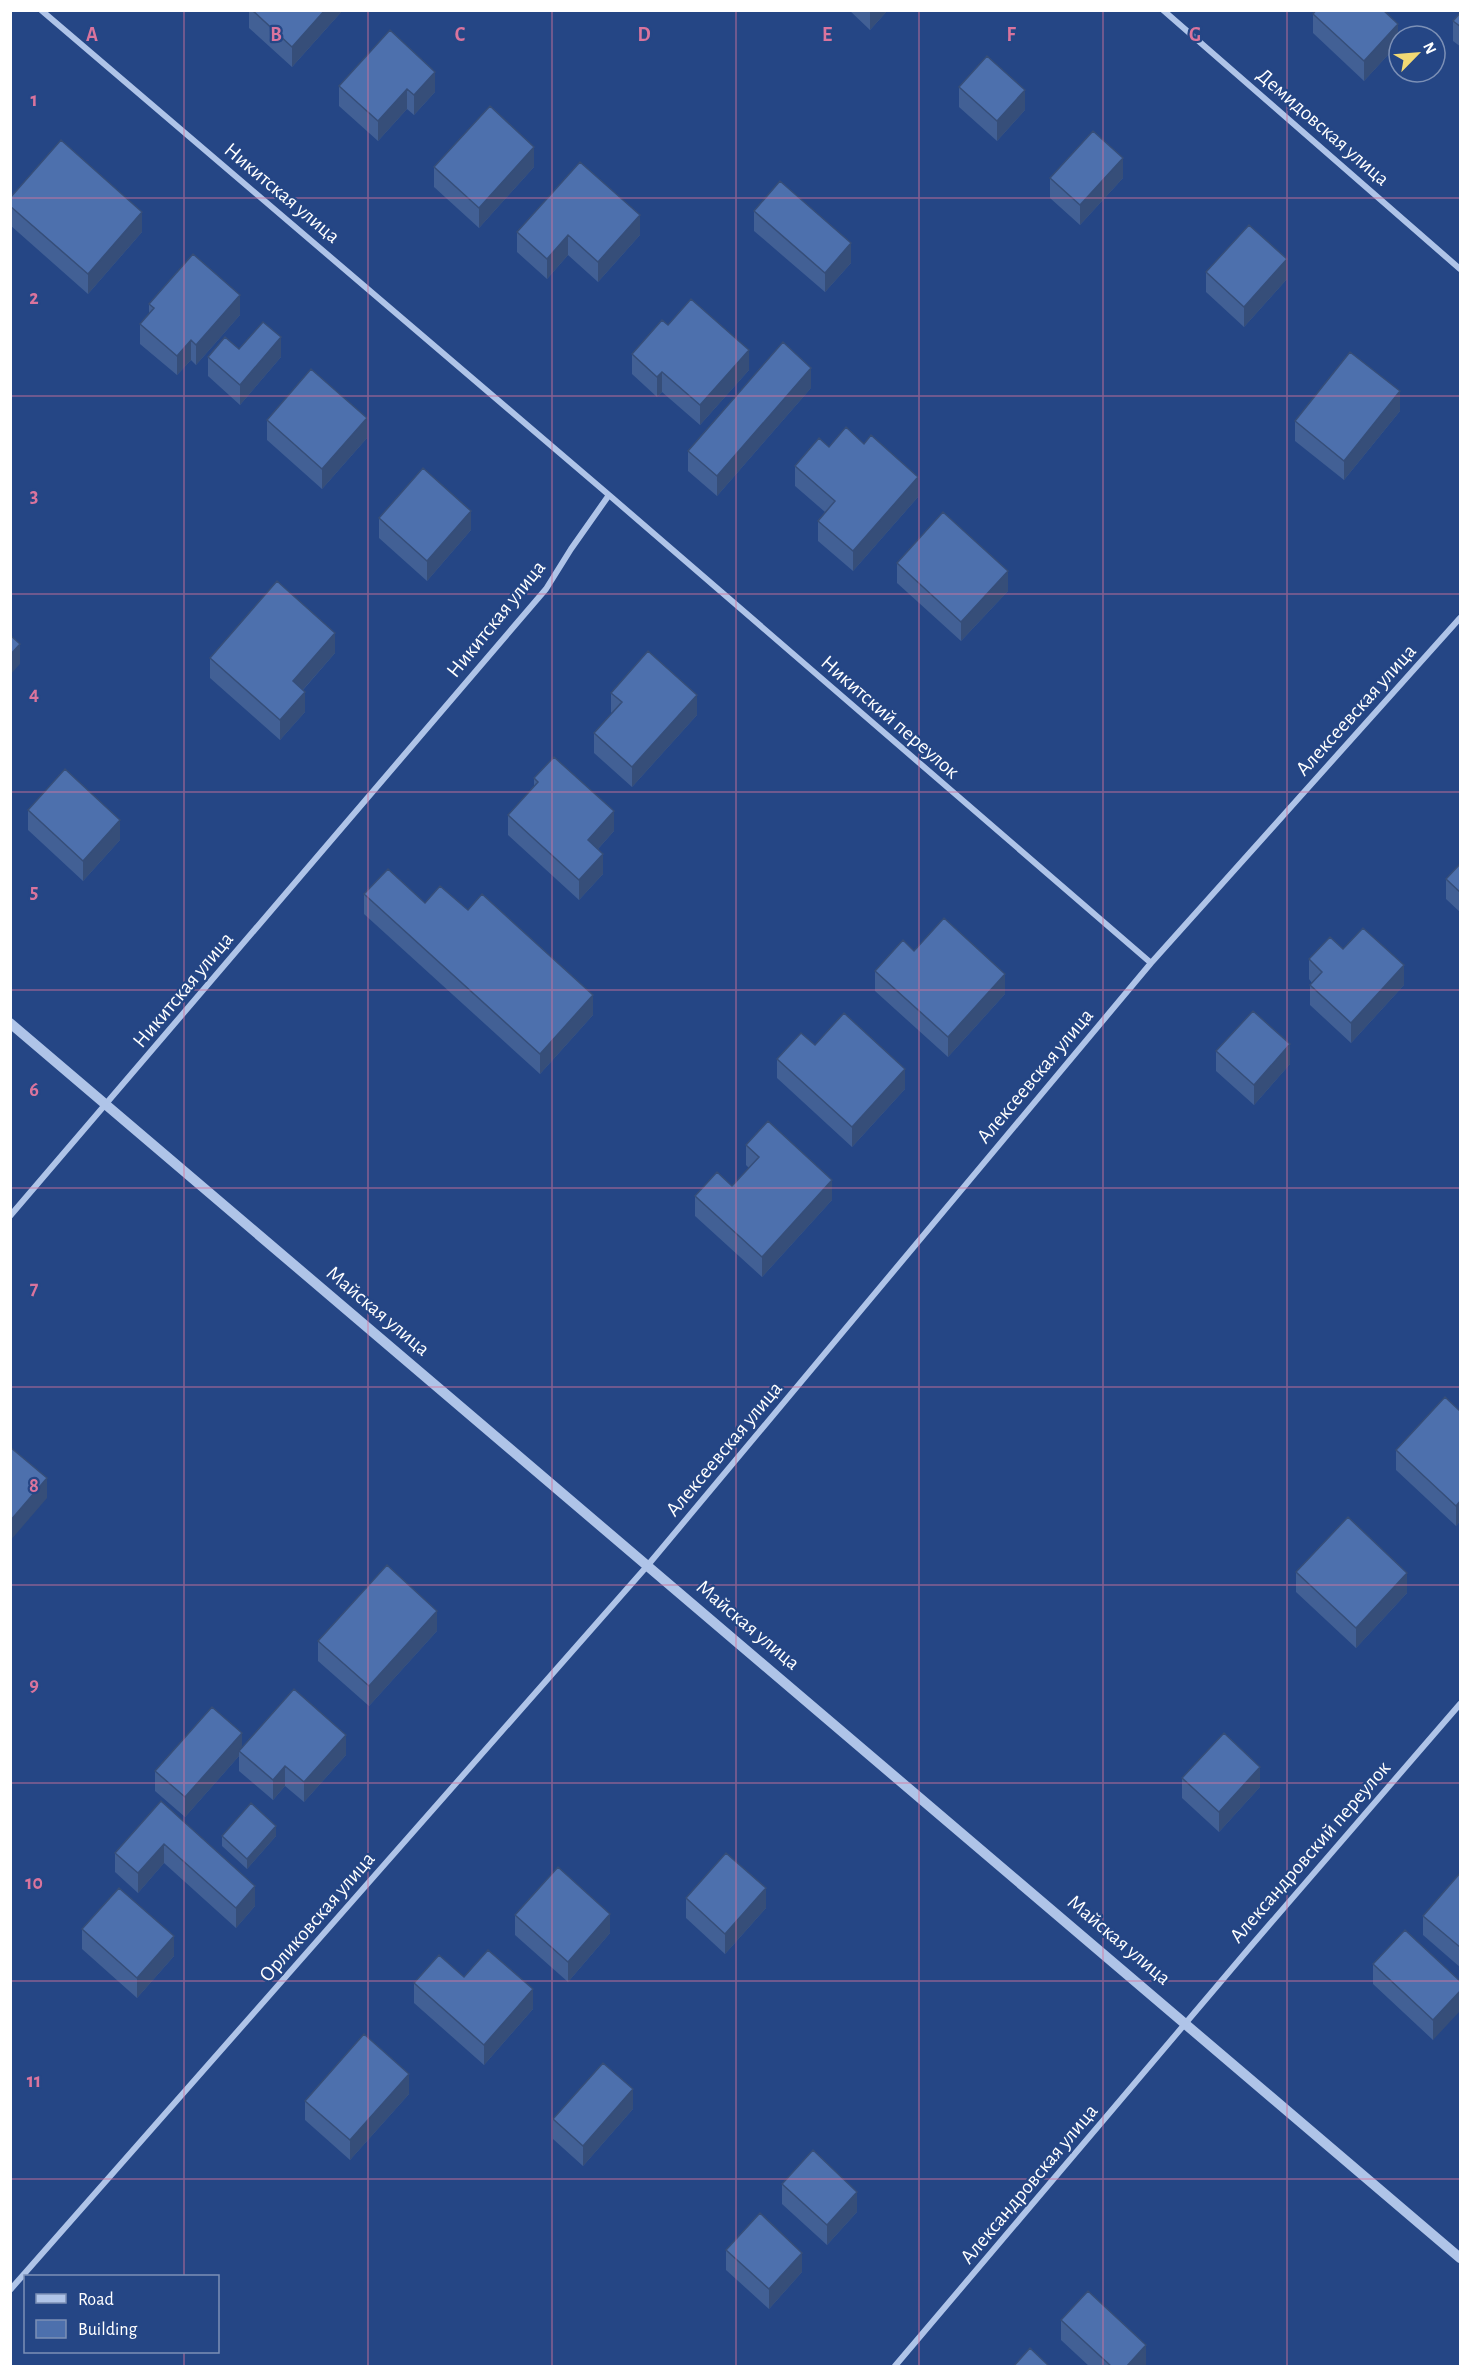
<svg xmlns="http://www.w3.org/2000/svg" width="1471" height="2377" font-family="'Alegreya Sans',sans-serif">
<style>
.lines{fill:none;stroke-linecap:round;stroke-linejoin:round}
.minor{stroke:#afc4e8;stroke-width:6}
.tertiary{stroke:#afc4e8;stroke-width:10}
.wall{fill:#426095}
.shaded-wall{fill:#364e79}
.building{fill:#4d70ad;stroke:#364e79;stroke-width:1.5}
.grid{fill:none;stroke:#da749d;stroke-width:1.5;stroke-opacity:0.55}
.labels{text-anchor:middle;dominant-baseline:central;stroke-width:4.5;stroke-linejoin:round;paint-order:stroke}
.street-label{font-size:21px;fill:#fff;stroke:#254685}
.grid-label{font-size:20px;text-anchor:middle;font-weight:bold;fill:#da749d;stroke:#254685;stroke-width:4.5;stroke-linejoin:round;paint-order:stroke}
</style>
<rect width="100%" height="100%" fill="#254685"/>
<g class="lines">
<path class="minor" d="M1163,10L1460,269
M609,495L1151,963
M10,1216L546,589L571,549L609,495L41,10
M10,2290L648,1565L1151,963L1460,618
M895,2366L1251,1946L1460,1704"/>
<path class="tertiary" d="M10,1023L1460,2258"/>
</g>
<path class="wall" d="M249,10H343L292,67L249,28Z
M849,10H888L870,30Z
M1461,12V47L1453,41V21Z
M1313,14L1398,44L1364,81L1313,33Z
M390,30L435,92L414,115L407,109L378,141L339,106V86Z
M959,87L1025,110L997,141L959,107Z
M434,167H534L479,228L434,187Z
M1050,178H1123L1080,225L1050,198Z
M10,198L142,232L88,294L10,225Z
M754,211L851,263L825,292L754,231Z
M517,232L640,235L598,282L568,255L547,279L517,252Z
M1206,272L1287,279L1244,327L1206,292Z
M149,304L240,315L196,365L191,360L177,375L140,344V324L149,314Z
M668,325L749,370L700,425L662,392L657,397L632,374V354Z
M208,357H281L240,405L208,376Z
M811,388L717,496L688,471V451Z
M1400,411L1344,480L1295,441V421Z
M267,420L367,438L322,489L267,440Z
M829,447L918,497L853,571L818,541V521L825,512L795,486V466Z
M379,518L471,530L427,581L379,538Z
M897,563L1008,591L961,641L897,583Z
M335,653L303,690L305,712L280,740L210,678V658Z
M611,693L697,715L632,787L594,753V733L612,713L611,712Z
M534,778L614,831L598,849L603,874L579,900L508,835V815L534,786Z
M28,810L120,840L83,881L28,830Z
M1461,863V913L1446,899V879Z
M364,894L468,910L593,1015L540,1074L364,914Z
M1343,949L1404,985L1351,1043L1310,1005V985L1312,983L1309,979V959Z
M914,951L1005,994L948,1057L875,991V971Z
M815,1045L905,1089L852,1147L777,1078V1059Z
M1216,1051L1290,1064L1254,1105L1216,1071Z
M746,1145L832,1200L762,1277L695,1216V1196L732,1186L749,1168L746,1165Z
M1461,1412V1520L1456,1526L1396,1470V1450Z
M1296,1572L1407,1593L1356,1648L1296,1592Z
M437,1631L369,1706L318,1661V1641Z
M242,1748L346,1755L304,1802L285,1786L273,1800L239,1771V1756L185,1817L155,1791V1771Z
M1182,1778L1260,1787L1219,1832L1182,1798Z
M161,1801L255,1906L236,1928L164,1863L138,1893L115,1872V1853Z
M222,1836H276L247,1869L222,1846Z
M1461,1872V1968L1423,1935V1916Z
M686,1898L766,1908L725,1954L686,1918Z
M515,1915L610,1933L568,1982L515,1935Z
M82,1929L174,1956L137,1998L82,1949Z
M1373,1964L1461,1982L1433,2040L1373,1984Z
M464,1977L533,2009L484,2065L414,2003V1983Z
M409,2094L350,2160L305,2120V2101Z
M633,2109L583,2166L553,2139V2119Z
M782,2184L857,2212L827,2245L782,2204Z
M726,2250L802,2272L769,2309L726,2270Z
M1061,2320L1146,2365L1145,2367H1090L1061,2340Z"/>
<path class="shaded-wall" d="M325,10H343L292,67V47Z
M870,10H888L870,30Z
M1398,24V44L1364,81V61Z
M435,72V92L414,115V95Z
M407,89V109L378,141V121Z
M1025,90V110L997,141V121Z
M534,147V167L479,228V208Z
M1123,158V178L1080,225V205Z
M142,212V232L88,294V274Z
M640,215V235L598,282V262Z
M568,235V255L547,279V259Z
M851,243V263L825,292V273Z
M1287,259V279L1244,327V307Z
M240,295V315L196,365V345Z
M281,337V357L240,405V385Z
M191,340V360L177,375V356Z
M749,350V370L700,425V405Z
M811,368V388L717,496V476Z
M662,372V392L657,397V377Z
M1400,391V411L1344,480V461Z
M367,418V438L322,489V469Z
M918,477V497L853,571V551Z
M471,511V530L427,581V561Z
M1008,571V591L961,641V622Z
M335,633V653L293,701V681Z
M20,644V664L10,675V655Z
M305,692V712L280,740V720Z
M697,695V715L632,787V767Z
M614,811V831L588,860V840Z
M120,820V840L83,881V861Z
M603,854V874L579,900V880Z
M1404,965V985L1351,1043V1023Z
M1005,974V994L948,1057V1037Z
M593,995V1015L540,1074V1054Z
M1290,1044V1064L1254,1105V1085Z
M905,1069V1089L852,1147V1127Z
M832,1180V1200L762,1277V1257Z
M47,1478V1498L10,1541V1521Z
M1461,1500V1520L1456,1526V1506Z
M1407,1573V1593L1356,1648V1628Z
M437,1611V1631L369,1706V1686Z
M242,1733V1753L239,1751V1756L185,1817V1797Z
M346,1735V1755L304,1802V1782Z
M285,1766V1786L273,1800V1780Z
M1260,1767V1787L1219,1832V1812Z
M276,1826V1836L247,1869V1859Z
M164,1844V1863L138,1893V1873Z
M255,1886V1906L236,1928V1908Z
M766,1888V1908L725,1954V1934Z
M610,1914V1933L568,1982V1962Z
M174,1936V1956L137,1998V1978Z
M533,1989V2009L484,2065V2045Z
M1461,1990V2010L1433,2040V2020Z
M409,2074V2094L350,2160V2140Z
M633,2089V2109L583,2166V2146Z
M857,2192V2212L827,2245V2225Z
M802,2253V2272L769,2309V2289Z
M1146,2345V2365L1145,2367H1126Z"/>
<path class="building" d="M252,10H325L292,47Z
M1316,10H1383L1398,24L1364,61L1313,14Z
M1461,12V27L1453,21Z
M390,30L435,72L414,95L407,89L378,121L339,86Z
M987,56L1025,90L997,121L959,87Z
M490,106L534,147L479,208L434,167Z
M1093,131L1123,158L1080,205L1050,178Z
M61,140L142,212L88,274L10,206V198Z
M580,162L640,215L598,262L568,235L547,259L517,232Z
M780,181L851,243L825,273L754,211Z
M1249,225L1287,259L1244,307L1206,272Z
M193,254L240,295L196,345L191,340L177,356L140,324L154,308L149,304Z
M691,299L749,350L700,405L662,372L657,377L632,354L662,320L668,325Z
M263,322L281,337L240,385L208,357L225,337L239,349Z
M783,342L811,368L717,476L688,451Z
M1350,352L1400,391L1344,461L1295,421Z
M311,369L367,418L322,469L267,420Z
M846,427L864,444L871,435L918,477L853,551L818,521L835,501L795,466L819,438L829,447Z
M423,468L471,511L427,561L379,518Z
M943,512L1008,571L961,622L897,563Z
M277,581L335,633L293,681L305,692L280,720L210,658Z
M10,635L20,644L10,655Z
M648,651L697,695L632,767L594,733L622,702L611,693Z
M554,757L614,811L588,840L603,854L579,880L508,815L538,782L534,778Z
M65,769L120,820L83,861L28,810Z
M1461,863V893L1446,879Z
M388,869L425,903L440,886L468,910L482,894L593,995L540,1054L364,894Z
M944,918L1005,974L948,1037L875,971L903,940L914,951Z
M1363,928L1404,965L1351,1023L1310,985L1322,972L1309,959L1330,937L1343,949Z
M1253,1011L1290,1044L1254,1085L1216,1051Z
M844,1013L905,1069L852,1127L777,1059L801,1033L815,1045Z
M768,1121L832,1180L762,1257L695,1196L717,1172L732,1186L759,1157L746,1145Z
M1445,1397L1461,1412V1500L1456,1506L1396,1450Z
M10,1447L47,1478L10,1521Z
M1348,1517L1407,1573L1356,1628L1296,1572Z
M387,1565L437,1611L369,1686L318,1641Z
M294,1689L346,1735L304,1782L285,1766L273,1780L239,1751Z
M212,1707L242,1733L185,1797L155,1771Z
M1224,1733L1260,1767L1219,1812L1182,1778Z
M161,1801L255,1886L236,1908L164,1844L138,1873L115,1853Z
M251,1803L276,1826L247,1859L222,1836Z
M726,1853L766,1888L725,1934L686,1898Z
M558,1867L610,1914L568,1962L515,1915Z
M1461,1872V1948L1423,1916Z
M119,1888L174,1936L137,1978L82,1929Z
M1405,1930L1461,1982V1990L1433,2020L1373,1964Z
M488,1950L533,1989L484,2045L414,1983L439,1955L464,1977Z
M364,2034L409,2074L350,2140L305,2101Z
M603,2063L633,2089L583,2146L553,2119Z
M813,2150L857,2192L827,2225L782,2184Z
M760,2213L802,2253L769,2289L726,2250Z
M1088,2291L1146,2345L1126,2367H1112L1061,2320Z
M1030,2348L1050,2367H1013Z"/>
<path class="grid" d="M184,10V2276M368,10V2366M552,10V2366M736,10V2366M919,10V2366M1103,10V2366M1287,10V2366M10,198H1460M10,396H1460M10,594H1460M10,792H1460M10,990H1460M10,1188H1460M10,1387H1460M10,1585H1460M10,1783H1460M10,1981H1460M10,2179H1460M184,2352V2366"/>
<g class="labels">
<g class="street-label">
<text transform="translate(1323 127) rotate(41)">Демидовская улица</text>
<text transform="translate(282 193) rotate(40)">Никитская улица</text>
<text transform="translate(496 619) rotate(-51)">Никитская улица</text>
<text transform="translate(1356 710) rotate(-48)">Алексеевская улица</text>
<text transform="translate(890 717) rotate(41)">Никитский переулок</text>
<text transform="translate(183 990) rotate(-50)">Никитская улица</text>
<text transform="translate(1035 1076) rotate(-50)">Алексеевская улица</text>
<text transform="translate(378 1311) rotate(40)">Майская улица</text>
<text transform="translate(724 1449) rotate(-50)">Алексеевская улица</text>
<text transform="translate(748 1625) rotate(40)">Майская улица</text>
<text transform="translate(1310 1852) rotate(-49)">Александровский переулок</text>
<text transform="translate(317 1917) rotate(-49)">Орликовская улица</text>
<text transform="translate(1119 1940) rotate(40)">Майская улица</text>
<text transform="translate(1029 2184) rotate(-50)">Александровская улица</text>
</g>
</g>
<g class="grid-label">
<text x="92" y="41">A</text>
<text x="276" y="41">B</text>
<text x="460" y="41">C</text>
<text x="644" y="41">D</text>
<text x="827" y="41">E</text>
<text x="1011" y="41">F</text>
<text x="1195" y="41">G</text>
<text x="34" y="106">1</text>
<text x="34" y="304">2</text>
<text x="34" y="502">3</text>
<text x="34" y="700">4</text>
<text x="34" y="898">5</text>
<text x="34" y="1096">6</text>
<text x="34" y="1294">7</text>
<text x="34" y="1492">8</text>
<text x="34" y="1691">9</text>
<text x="34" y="1889">10</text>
<text x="34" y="2087">11</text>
</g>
<rect width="1471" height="2377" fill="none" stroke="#ffffff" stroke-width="24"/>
<rect x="24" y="2275" width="195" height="78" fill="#254685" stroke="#7c90b6" stroke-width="1.5"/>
<rect x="36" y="2294" width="30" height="9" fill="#afc4e8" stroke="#7c90b6" stroke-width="1.5"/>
<text x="78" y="2305" font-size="18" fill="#ffffff">Road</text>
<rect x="36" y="2320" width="30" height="18" fill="#4d70ad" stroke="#7c90b6" stroke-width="1.5"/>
<text x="78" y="2335" font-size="18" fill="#ffffff">Building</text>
<g transform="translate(1417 54) rotate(65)"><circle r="28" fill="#254685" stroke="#7c90b6" stroke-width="1.5"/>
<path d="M0-4.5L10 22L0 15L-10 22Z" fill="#f2d974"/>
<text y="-9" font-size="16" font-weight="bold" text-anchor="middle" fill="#ffffff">N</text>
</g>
</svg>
